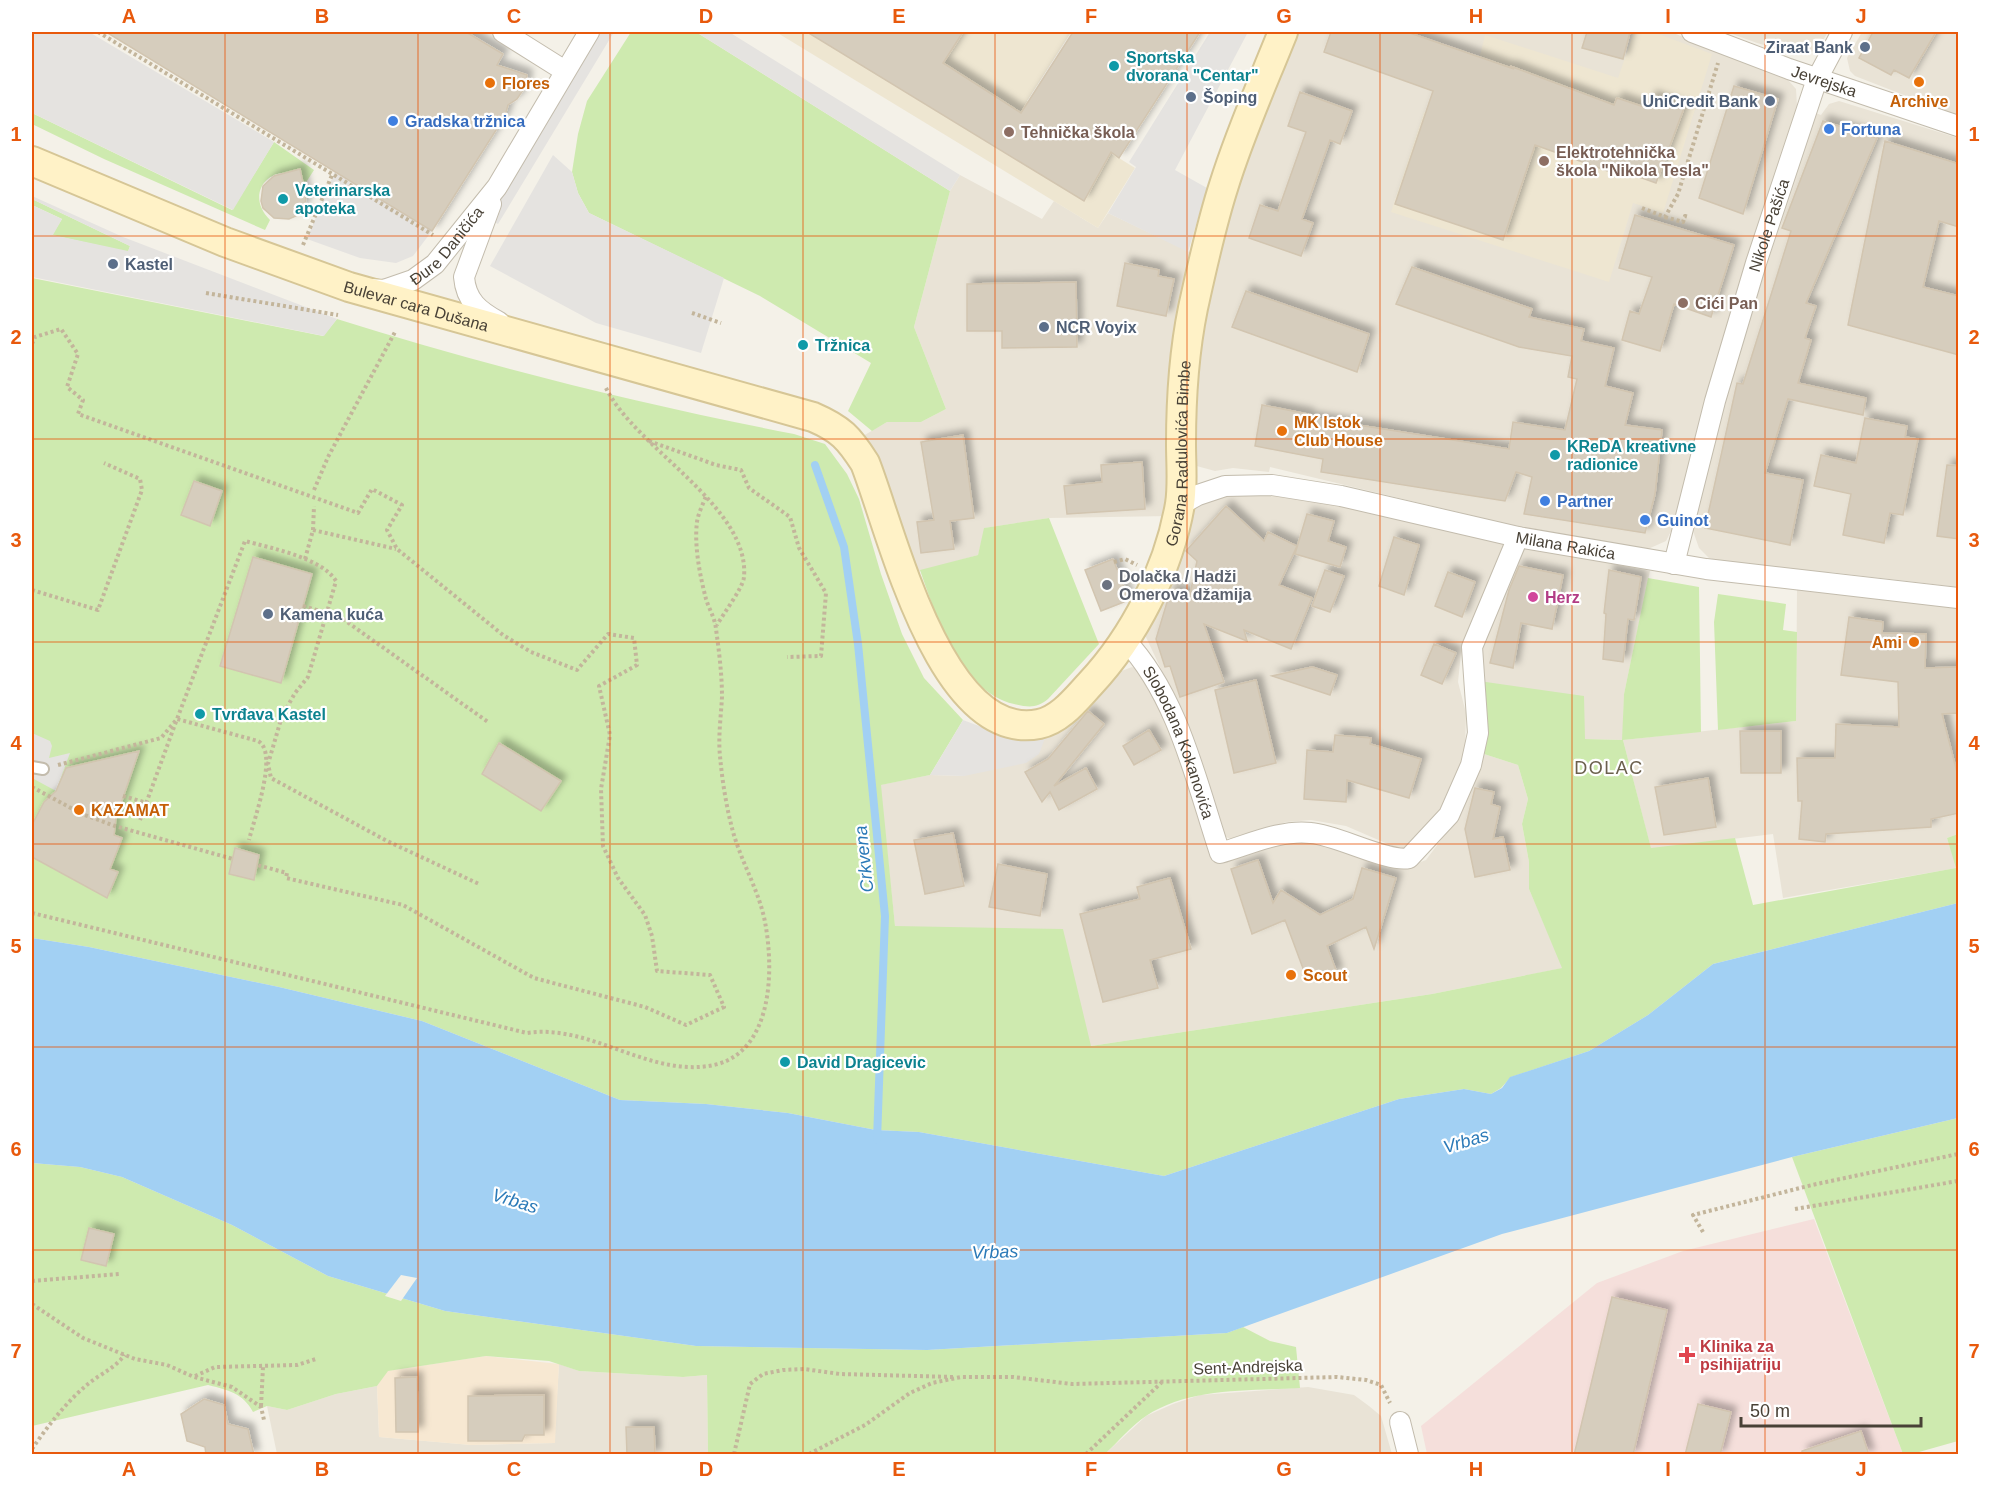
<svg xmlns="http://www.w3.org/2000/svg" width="1990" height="1486" font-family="Helvetica,sans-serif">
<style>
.residential{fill:#e9e3d6}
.commercial{fill:#f7e8d2}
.education{fill:#eee6d1}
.medical{fill:#f5dfdb}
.green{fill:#ceeaaf}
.parking{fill:#e5e3e0}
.water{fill:#a2d0f3}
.pier{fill:#f4f1e8}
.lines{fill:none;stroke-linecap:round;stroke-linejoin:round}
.stream{stroke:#a2d0f3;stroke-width:8}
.building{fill:#d6cdbd;stroke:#d2c5b0;stroke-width:1.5;filter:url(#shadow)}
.lane-casing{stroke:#c3bcad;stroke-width:14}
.street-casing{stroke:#c3bcad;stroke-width:22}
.secondary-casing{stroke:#d6c696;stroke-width:32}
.path{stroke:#c3b59b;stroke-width:4;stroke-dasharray:3 3;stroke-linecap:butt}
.lane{stroke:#fff;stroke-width:10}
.street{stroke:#fff;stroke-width:20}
.secondary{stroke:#fff2c7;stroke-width:28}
.grid{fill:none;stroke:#e8590c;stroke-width:1.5;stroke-opacity:0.55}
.service-dot{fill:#5c6f8a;stroke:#fff;stroke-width:2}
.culture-dot{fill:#0f9aa8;stroke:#fff;stroke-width:2}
.food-dot{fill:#e8710a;stroke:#fff;stroke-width:2}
.shop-dot{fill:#3f7fe0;stroke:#fff;stroke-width:2}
.education-dot{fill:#8d6e63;stroke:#fff;stroke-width:2}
.worship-dot{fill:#6b7280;stroke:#fff;stroke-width:2}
.hotel-dot{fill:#d1479c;stroke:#fff;stroke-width:2}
.health-dot{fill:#e0444e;stroke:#fff;stroke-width:2}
.labels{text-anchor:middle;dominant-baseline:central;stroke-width:4.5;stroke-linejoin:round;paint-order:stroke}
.service-label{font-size:16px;font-weight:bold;fill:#4e5e75;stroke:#fff;text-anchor:start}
.culture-label{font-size:16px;font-weight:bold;fill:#0d838f;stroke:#fff;text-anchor:start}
.street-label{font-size:16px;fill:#484136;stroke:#fff}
.food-label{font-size:16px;font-weight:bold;fill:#c56008;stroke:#fff;text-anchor:start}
.shop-label{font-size:16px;font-weight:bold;fill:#366cbe;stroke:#fff;text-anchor:start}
.education-label{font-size:16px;font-weight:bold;fill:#785e54;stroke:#fff;text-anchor:start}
.worship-label{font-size:16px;font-weight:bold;fill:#5b616d;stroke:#fff;text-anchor:start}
.hotel-label{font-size:16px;font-weight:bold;fill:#b23c85;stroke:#fff;text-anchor:start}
.health-label{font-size:16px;font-weight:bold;fill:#be3a42;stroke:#fff;text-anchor:start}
.neighbourhood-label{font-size:18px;letter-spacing:1.5px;fill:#6b604d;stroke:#fff}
.water-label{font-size:18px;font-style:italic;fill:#2b7ab8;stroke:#fff}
.neatline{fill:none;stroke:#e8590c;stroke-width:2}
.grid-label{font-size:20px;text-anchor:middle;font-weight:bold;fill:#e8590c}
</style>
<defs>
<filter id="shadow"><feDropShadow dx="5.5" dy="-5.5" stdDeviation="3" flood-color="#0004"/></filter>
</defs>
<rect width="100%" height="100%" fill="#f4f1e8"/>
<path class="residential" d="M1292,32H1671L1788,80L1796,89L1797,106L1821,115L1829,104L1839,101L1958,138V587L1829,572L1817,574L1719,561L1709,558L1699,548L1693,531L1673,527L1666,541L1648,549L1507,524L1270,467L1269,472L1233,468L1215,471L1193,465L1189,374L1227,202Z
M1727,32H1828L1819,47L1807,55H1798L1757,43Z
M1862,32H1958V116L1855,76L1850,71L1847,58Z
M960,175L1042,219L1054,201L1098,228L1108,213L1196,255L1170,516L1049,518L985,528L978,555L914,573L877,456L863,436L887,422H921L946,409L914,327L950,191Z
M1240,490L1293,495L1507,544L1474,629L1461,653L1458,682L1466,713L1465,754L1448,804L1404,851L1346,826L1311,820L1286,822L1238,839L1228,838L1221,833L1226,844L1300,839L1410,866L1426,860L1458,817L1484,754L1518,765L1528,799L1522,824L1529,862V889L1563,968L1432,994L1091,1046L895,926L880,785L930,775L964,776L1075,716L1119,672L1132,667L1143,672L1221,832L1187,724L1144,633L1195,503Z
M1522,546L1650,571L1624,694L1623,740L1796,721L1797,589L1958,606V834L1947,838L1957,868L1783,898L1773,834L1651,849L1623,740L1585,739L1479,681V632Z
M559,1364L579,1371L683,1377L707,1375L708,1454H277L267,1406L287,1410L336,1394L377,1386L379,1437L471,1445L554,1443Z
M1308,1387L1354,1395L1369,1406L1381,1416L1392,1454H1105L1146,1416L1173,1404L1200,1395Z"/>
<path class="commercial" d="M486,1356L559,1364L555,1443L471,1445L379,1437L377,1386L387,1371Z"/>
<path class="education" d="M776,32H1071L1027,101L1135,168L1098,228Z
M1634,32H1653L1712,54L1663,213L1633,203L1609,282L1391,212L1424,112L1448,119L1477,68L1485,35L1618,78Z"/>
<path class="medical" d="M1814,1219L1903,1454H1427L1421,1426L1597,1283L1683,1251Z"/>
<path class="green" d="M631,32H696L950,191L914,327L946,409L921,422H887L872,431L848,411L871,363L760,296L589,213L578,193L572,172L578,134L587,101Z
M32,113L232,210L274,142L314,170L305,184C282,155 239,189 270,220L265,230L104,159L32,124Z
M32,199L130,246L128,252L52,235L62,219L32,205Z
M32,278L323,336L337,319C487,366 640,404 794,434L825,444L847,474L859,499L881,574L902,634L924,678L963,720L930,775L881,785L895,926L1063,929L1091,1046L1432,994L1562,968L1529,889V862L1522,824L1528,799L1518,765L1484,754L1485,730L1479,681L1584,696L1585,739L1622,740L1624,694L1648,578L1699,587L1701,732L1623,740L1651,848L1735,838L1753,905L1956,868L1947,838L1958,834V903L1713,964L1648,1015L1589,1051L1511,1077L1501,1088L1491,1094L1464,1089L1399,1099L1164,1176L919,1132L876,1130L788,1113L706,1104L620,1100L422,1021L279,987L89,947L32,938Z
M1049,518L1099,644L1048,699C1036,709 1028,707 1014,704C961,692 936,616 920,570L978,555L984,528Z
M1718,594L1786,604L1783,630L1797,632L1796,721L1718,730L1714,622Z
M1958,1118V1441L1912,1454H1903L1792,1157Z
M32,1163L80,1167L122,1177L232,1225L328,1276L445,1311L696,1346L927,1350L1227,1333L1243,1327L1270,1341L1296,1347L1300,1388C1250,1391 1189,1387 1146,1416C1131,1426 1118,1442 1105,1454H708L707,1375L683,1377L579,1371L549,1361L486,1356L388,1371L377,1386L336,1394L287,1410L267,1406L253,1412C243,1393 228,1390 208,1385L32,1426Z"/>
<path class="parking" d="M32,32H89L274,142L233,210L32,113Z
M598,32H614L498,224L486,217Z
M696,32H729L960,175L950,191Z
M1210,32H1248L1175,170L1207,188L1188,252L1108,213L1136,167L1129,162Z
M553,155L572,172L578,193L589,213L724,278L701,353L596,323L490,266Z
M335,171L432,231L413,256L396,263L360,258L307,239Z
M32,196L123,237L337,319L324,336L32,277V205L62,219L53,235L128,251L130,246L32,199Z
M963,720L1003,735L1018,738L1047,733L1039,754L1026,763L964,776L930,775Z
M32,733L50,741L52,746L49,758L70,753L56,791L32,778Z"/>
<path class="water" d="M1958,903V1118L1792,1157L1502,1234L1227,1333L927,1350L696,1346L445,1311L328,1276L232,1225L122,1177L80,1167L32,1163V938L89,947L279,987L422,1021L620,1100L706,1104L788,1113L876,1130L919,1132L1164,1176L1399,1099L1464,1089L1491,1094L1502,1088L1510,1077L1589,1051L1648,1015L1713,964Z"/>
<path class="pier" d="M401,1275L417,1278L401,1301L385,1296Z"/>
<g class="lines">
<path class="stream" d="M815,465L844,547L858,644L885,916L877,1140"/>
</g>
<path class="building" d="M106,32H466L503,54L497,65L527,75L525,87L517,99L508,105L505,116L432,231Z
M807,32H963L943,63L1021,113L1073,32H1200L1119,158L1111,152L1084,201Z
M1331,32H1407L1514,69L1510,66L1614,105L1617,98L1647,108L1651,96L1684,108L1656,183L1617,169L1616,174L1535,145L1503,240L1395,204L1433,91L1324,52Z
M1587,32H1630L1623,59L1582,48Z
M1873,32H1936L1909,78L1894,70L1891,75L1859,58Z
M1734,86L1778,99L1743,214L1699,198Z
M1300,92L1352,111L1340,144L1330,140L1302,219L1313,223L1301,256L1249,238L1260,205L1278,211L1306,132L1288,126Z
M1823,121L1877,138L1806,303L1816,306L1805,338L1811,340L1798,383L1866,398L1863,415L1788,399L1765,473L1803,480L1790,545L1705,528L1737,383L1743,384L1791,231L1782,228Z
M1885,141L1959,164V227L1939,221L1923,287L1959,296V355L1848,325Z
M300,169L306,197L305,204L296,216L289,219L274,218L263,208L261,201L263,186L274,176Z
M1635,215L1734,245L1711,317L1674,304L1660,351L1622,340L1630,311L1639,314L1652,277L1619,268Z
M1125,263L1159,270L1158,276L1174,279L1166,316L1117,306Z
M1412,267L1532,309L1529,317L1584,329L1581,341L1614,348L1605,386L1633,393L1625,425L1662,430L1655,494L1645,533L1524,514L1532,477L1516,472L1505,501L1321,472L1323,459L1255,446L1262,405L1308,414V417L1509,449L1513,422L1565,430L1577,379L1568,377L1572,356L1519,347L1396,304Z
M1076,282L1077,347L1002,348V331H967V284Z
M1246,291L1369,334L1357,372L1232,327Z
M1865,418L1907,426L1905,437L1918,439L1903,515L1890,513L1884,543L1843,535L1851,494L1814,486L1821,455L1856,463Z
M963,435L974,518L950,521L954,549L921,553L917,522L934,520L921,442Z
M1142,462L1145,509L1067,514L1064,486L1102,482L1101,465Z
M1947,465L1959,466V539L1937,536Z
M194,481L222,491L210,526L181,515Z
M1226,506L1264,541L1268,532L1297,546L1279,585L1312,598L1291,649L1244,630L1247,641L1204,624L1224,682L1180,697L1170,666L1165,667L1156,639L1171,589L1190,594L1197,561L1186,551Z
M1307,514L1334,521L1328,541L1346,547L1340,567L1295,554Z
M1394,537L1419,545L1404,595L1379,586Z
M253,557L312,574L281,683L220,666Z
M1113,559L1129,600L1101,611L1085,570Z
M1519,566L1563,575L1552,629L1521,623L1513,668L1490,663L1509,590Z
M1325,570L1344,576L1330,612L1312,606Z
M1609,570L1641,577L1634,620L1628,619L1623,662L1603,659L1606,614L1604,613Z
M1448,572L1475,582L1462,617L1435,606Z
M1849,617L1883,622L1882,633L1926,634L1925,668L1959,667V713L1942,714L1959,780V813L1931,819V827L1826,834L1825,842L1799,839L1802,801H1798L1797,758H1835L1836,724L1899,727L1898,682L1841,675Z
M1434,644L1456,653L1442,684L1421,675Z
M1312,667L1337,675L1330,695L1272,676Z
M1256,680L1276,763L1234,773L1215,690Z
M1088,711L1104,724L1054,786L1086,768L1097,789L1059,810L1050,792L1042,802L1025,772L1048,759Z
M1149,730L1161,750L1134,765L1123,746Z
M1740,731H1781V773H1741Z
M1335,735L1371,738L1370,744L1421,759L1409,798L1347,780L1346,802L1304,799L1307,750L1333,752Z
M499,743L561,781L541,811L482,774Z
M139,751L116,818L114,835L122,838L110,869L118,872L107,898L32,857V825L44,802L56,791L66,768Z
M1708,778L1716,827L1664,835L1655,787Z
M1475,788L1494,792L1491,804L1500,807L1493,839L1503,837L1510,870L1475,877L1465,829Z
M953,833L964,886L925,894L914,840Z
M235,848L259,855L254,880L229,874Z
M1258,860L1273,903L1281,890L1320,915L1353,899L1362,868L1396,878L1374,949L1366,927L1327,946L1337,973L1317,980L1312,968L1304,971L1285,920L1252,934L1231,869Z
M998,864L1047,874L1040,916L989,907Z
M1170,878L1191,949L1150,960L1158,988L1103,1002L1080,914L1140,899L1137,887Z
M89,1228L114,1234L106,1266L81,1260Z
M1612,1297L1667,1310L1633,1455H1574Z
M417,1377L418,1432H396L395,1378Z
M544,1395V1435H525L522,1441H468V1396Z
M204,1399L224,1405L228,1424L248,1429L254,1455H206L205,1447L187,1441L181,1414Z
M1698,1404L1731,1412L1720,1455H1685Z
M626,1427H654L655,1455H627Z
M1861,1431L1869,1455H1802V1451Z"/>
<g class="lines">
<g class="lane-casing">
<path id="lane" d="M32,767L43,769"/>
</g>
<g class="street-casing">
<g id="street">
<path d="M503,32L565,71"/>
<path id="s1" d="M1692,32L1789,69L1958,126"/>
<path d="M491,204L464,277C466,301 479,311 499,322"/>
<path id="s2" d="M370,289L384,290L413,280L435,264L497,187L589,32"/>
<path id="s3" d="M1180,505L1198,495L1225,486L1272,485L1341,496L1518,537L1706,569L1958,598"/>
<path id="s4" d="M1674,564L1715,401L1756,263L1817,79L1842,32"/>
<path id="s5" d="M1125,640C1178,696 1196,781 1220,853C1248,845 1282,829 1311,833C1337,835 1389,863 1409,858L1449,815L1471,765L1478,733L1472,647L1518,537"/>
<path d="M1400,1422L1408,1454"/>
</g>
</g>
<g class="secondary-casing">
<g id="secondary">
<path id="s6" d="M32,161L225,242L349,287L813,417C841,429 849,438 865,463C891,528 940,744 1039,724C1060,720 1076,699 1090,684C1134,637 1169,569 1180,504C1183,485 1181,464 1181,444C1181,398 1184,352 1193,308C1202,267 1211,225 1224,185C1240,133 1263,82 1283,32"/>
</g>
</g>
<path class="path" d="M98,32L433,235
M1642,208L1665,217L1678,194L1718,63
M1665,217L1683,222L1685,216L1689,217
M303,245L332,175
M206,293L338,315
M692,313L721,323
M32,344L35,337L61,329L78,354L67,387L83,400L78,414L358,513L372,489L402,505L387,530L397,549L503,635L531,652L577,670L608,634L634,638L637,665L599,686L610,735L601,789L603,846L618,878L645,915L652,936L657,971L710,975L724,1007L686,1025L645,1007L534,978L403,905L286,878L287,873L257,865
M606,388C636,449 750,506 744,577C743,588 723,614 717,625
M649,441L716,465L741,470L749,488L790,517L799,548L826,593L821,656L787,657
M314,490L328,457L395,332
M313,530L396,549
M305,559L313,530L314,506
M1114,562L1125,559L1137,565
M32,590L98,610L142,490L140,479L104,463
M303,606L340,617L488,722
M58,765L161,738L177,719L245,541C271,548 322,558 336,581L308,677L295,693L282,716L268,764L271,778L387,841L479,884
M32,787L82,814L115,826L233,859
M123,796L147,803
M140,820L177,719L258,741C279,752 254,819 249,840
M32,913L527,1033C592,1023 653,1081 718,1064C773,1048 774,969 765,922C759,890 740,860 732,828C726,805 722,779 720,756C718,737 721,716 722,697C722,675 719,651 716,629C715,618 709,609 706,599C700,576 694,546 697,522C698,514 703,504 706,496
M1795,1209L1958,1181
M1703,1232L1693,1215L1812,1185L1958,1154
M32,1281L119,1274
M32,1304L83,1338L135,1359L167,1365L194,1377L232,1387L261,1407L264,1420
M195,1376L215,1367L297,1365L316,1359
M261,1406L263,1367
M32,1449C47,1427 67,1401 88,1384C103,1372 111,1371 125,1355
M734,1454L750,1384L763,1374L783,1370L804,1369L840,1374L954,1377
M809,1454L865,1425L910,1393L932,1383L961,1377H1013L1072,1384L1337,1377L1366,1380L1381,1385L1390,1403
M1086,1454L1162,1382"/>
<use href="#lane" class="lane"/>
<use href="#street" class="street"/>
<use href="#secondary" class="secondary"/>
</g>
<path class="grid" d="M225,32V1454M418,32V1454M610,32V1454M803,32V1454M995,32V1454M1187,32V1454M1380,32V1454M1572,32V1454M1765,32V1454M32,236H1958M32,439H1958M32,642H1958M32,844H1958M32,1047H1958M32,1250H1958"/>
<g class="service-dot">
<circle cx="1865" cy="47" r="6"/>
<circle cx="1191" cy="97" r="6"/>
<circle cx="1770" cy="101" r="6"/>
<circle cx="113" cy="264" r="6"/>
<circle cx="1044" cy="327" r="6"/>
<circle cx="268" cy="614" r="6"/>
</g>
<g class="culture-dot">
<circle cx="1114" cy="66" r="6"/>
<circle cx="283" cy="199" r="6"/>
<circle cx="803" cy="345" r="6"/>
<circle cx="1555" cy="455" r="6"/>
<circle cx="200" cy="714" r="6"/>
<circle cx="785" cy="1062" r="6"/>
</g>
<g class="food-dot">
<circle cx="1919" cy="82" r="6"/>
<circle cx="490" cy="83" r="6"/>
<circle cx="1282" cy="431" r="6"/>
<circle cx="1914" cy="642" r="6"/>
<circle cx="79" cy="810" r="6"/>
<circle cx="1291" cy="975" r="6"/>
</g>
<g class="shop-dot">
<circle cx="393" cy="121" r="6"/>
<circle cx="1829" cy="129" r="6"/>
<circle cx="1545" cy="501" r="6"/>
<circle cx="1645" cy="520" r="6"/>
</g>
<g class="education-dot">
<circle cx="1009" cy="132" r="6"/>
<circle cx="1544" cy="161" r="6"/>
<circle cx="1683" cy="303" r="6"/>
</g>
<circle class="worship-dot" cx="1107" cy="585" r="6"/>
<circle class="hotel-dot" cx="1533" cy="597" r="6"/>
<path class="health-dot" d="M1684 1346h6v6h6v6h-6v6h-6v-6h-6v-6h6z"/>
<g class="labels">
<g class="service-label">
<text x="1853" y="47" text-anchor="end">Ziraat Bank</text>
<text x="1203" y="97">Šoping</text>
<text x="1758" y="101" text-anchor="end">UniCredit Bank</text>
<text x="125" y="264">Kastel</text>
<text x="1056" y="327">NCR Voyix</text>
<text x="280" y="614">Kamena kuća</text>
</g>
<g class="culture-label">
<text x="1126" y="57">Sportska<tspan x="1126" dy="18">dvorana "Centar"</tspan></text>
<text x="295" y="190">Veterinarska<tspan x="295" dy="18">apoteka</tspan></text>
<text x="815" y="345">Tržnica</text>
<text x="1567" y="446">KReDA kreativne<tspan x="1567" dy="18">radionice</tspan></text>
<text x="212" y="714">Tvrđava Kastel</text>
<text x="797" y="1062">David Dragicevic</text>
</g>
<g class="street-label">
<text stroke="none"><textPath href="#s1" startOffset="141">Jevrejska</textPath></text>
<text stroke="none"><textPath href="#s4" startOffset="352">Nikole Pašića</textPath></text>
<text stroke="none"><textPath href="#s2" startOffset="93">Đure Daničića</textPath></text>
<text stroke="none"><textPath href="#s6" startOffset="411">Bulevar cara Dušana</textPath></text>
<text stroke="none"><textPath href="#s6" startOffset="1550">Gorana Radulovića Bimbe</textPath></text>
<text stroke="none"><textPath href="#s3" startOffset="396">Milana Rakića</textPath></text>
<text stroke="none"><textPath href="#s5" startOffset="117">Slobodana Kokanovića</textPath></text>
<text transform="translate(1248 1367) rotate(-2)">Sent-Andrejska</text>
</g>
<g class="food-label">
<text x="502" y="83">Flores</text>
<text x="1919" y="101" text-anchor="middle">Archive</text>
<text x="1294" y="422">MK Istok<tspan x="1294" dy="18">Club House</tspan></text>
<text x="1902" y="642" text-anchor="end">Ami</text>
<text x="91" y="810">KAZAMAT</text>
<text x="1303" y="975">Scout</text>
</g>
<g class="shop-label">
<text x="405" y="121">Gradska tržnica</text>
<text x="1841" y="129">Fortuna</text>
<text x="1557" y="501">Partner</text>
<text x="1657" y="520">Guinot</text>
</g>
<g class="education-label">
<text x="1021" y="132">Tehnička škola</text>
<text x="1556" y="152">Elektrotehnička<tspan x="1556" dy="18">škola "Nikola Tesla"</tspan></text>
<text x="1695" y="303">Cići Pan</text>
</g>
<g class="worship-label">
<text x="1119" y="576">Dolačka / Hadži<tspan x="1119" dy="18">Omerova džamija</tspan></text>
</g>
<g class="hotel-label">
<text x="1545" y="597">Herz</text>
</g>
<g class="health-label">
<text x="1700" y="1346">Klinika za<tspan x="1700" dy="18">psihijatriju</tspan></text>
</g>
<g class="neighbourhood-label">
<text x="1609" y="768">DOLAC</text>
</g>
<g class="water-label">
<text transform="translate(864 859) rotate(-96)">Crkvena</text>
<text transform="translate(1466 1141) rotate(-17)">Vrbas</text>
<text transform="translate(515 1201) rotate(17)">Vrbas</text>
<text transform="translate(995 1252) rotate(-2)">Vrbas</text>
</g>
</g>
<rect width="1990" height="1486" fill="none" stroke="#ffffff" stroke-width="66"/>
<path d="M1741 1417v9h180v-9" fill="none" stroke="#484136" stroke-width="3"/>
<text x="1750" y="1417" font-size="18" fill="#484136" stroke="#ffffff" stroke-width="4.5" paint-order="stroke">50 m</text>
<rect x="33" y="33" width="1924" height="1420" class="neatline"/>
<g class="grid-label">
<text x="129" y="23">A</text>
<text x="322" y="23">B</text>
<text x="514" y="23">C</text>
<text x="706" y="23">D</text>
<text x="899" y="23">E</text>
<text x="1091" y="23">F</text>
<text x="1284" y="23">G</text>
<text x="1476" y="23">H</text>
<text x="1668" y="23">I</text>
<text x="1861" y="23">J</text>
<text x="16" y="141">1</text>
<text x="1974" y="141">1</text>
<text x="16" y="344">2</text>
<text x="1974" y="344">2</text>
<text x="16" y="547">3</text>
<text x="1974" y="547">3</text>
<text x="16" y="750">4</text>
<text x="1974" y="750">4</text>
<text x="16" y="953">5</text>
<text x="1974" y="953">5</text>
<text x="16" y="1156">6</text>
<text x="1974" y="1156">6</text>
<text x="16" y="1358">7</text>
<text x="1974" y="1358">7</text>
<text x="129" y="1476">A</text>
<text x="322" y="1476">B</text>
<text x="514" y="1476">C</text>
<text x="706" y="1476">D</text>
<text x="899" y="1476">E</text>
<text x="1091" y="1476">F</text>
<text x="1284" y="1476">G</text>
<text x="1476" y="1476">H</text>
<text x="1668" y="1476">I</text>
<text x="1861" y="1476">J</text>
</g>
</svg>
